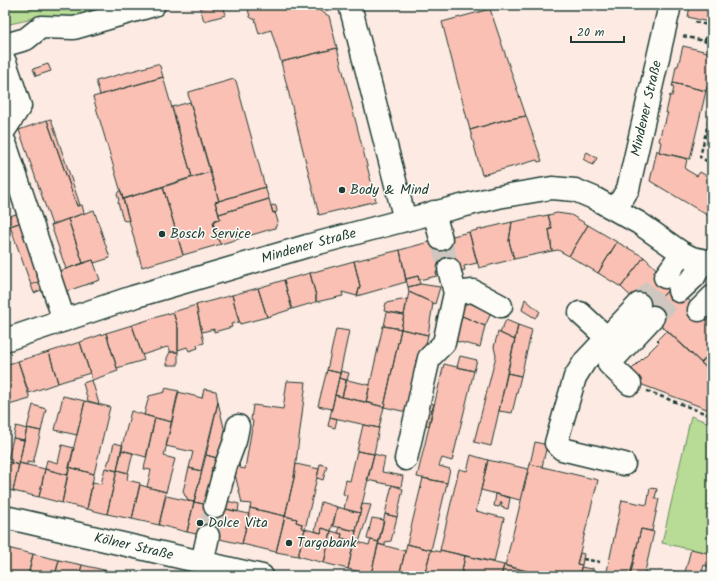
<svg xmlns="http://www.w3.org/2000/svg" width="717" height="581" font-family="Kalam,sans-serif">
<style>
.green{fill:#b8db95;stroke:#6c8c64}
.building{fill:#fac0b3;stroke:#1f3d34}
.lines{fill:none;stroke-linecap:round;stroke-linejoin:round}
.minor-tunnel{stroke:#d0c7c0;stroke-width:22;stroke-dasharray:22 11;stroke-linecap:butt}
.minor-casing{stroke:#1f3d34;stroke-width:25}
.major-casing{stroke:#1f3d34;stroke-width:25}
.path{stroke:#1f3d34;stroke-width:2.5;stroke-dasharray:4 3;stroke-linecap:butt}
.minor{stroke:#fdfcf7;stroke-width:22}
.major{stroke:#fdfcf7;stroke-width:22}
.poi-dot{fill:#1f3d34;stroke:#fdfcf7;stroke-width:1.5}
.labels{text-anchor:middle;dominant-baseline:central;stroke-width:3;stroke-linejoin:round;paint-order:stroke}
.street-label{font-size:14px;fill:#1f3d34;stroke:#fdfcf7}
.poi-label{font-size:14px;fill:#1f3d34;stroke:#fdfcf7;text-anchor:start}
</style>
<rect width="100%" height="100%" fill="#fceae3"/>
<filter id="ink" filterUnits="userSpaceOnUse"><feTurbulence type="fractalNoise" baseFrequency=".025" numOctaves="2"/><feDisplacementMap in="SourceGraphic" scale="8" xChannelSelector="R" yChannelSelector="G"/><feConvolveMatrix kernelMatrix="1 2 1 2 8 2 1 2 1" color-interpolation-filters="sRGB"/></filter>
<g filter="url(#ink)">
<path class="green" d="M5,5H123L62,21L55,19H28V20L5,25Z
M691,416L712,424V554L662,543Z"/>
<path class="building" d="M214,5H223L226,15L204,21L200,8Z
M247,5H310L329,16L337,48L281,62L271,30L259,34L255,19H253L250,17Z
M690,5H712V23L688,17Z
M490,9L526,116L504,120L470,130L442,22Z
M683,46L712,53V88L707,87L706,91L673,83L676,66H678Z
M337,48L376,201L319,215L281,62Z
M48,64L51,71L36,76L33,69Z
M157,64L160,66L163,77L100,95L96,81Z
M163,77L192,177L123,199L93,97Z
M234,79L236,81L265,187L219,201L188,94L189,92Z
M673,83L706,91L690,159L659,152L661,142L659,141L663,124H665L666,118L668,113H666L670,95L672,96L674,87L672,86Z
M190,102L210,172L192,177L172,107Z
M526,116L542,161L538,162L537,160L482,175L470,130L504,120Z
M51,119L80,205L77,206L47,120Z
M47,120L77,206L82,205L84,213L52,225L19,130Z
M657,150L659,152L687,159L685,169L697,176L700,172L712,179V206L707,215L650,181Z
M587,152L597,158L593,165L583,159Z
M210,172L219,201L215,202L220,219L215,220L213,223L219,242L221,244L183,255L163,187Z
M163,187L183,255L142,267L123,199Z
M265,187L269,199L219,214L215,202Z
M119,191H121L129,220L126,221L123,220L118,202L119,200L117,194Z
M269,199L273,213L275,212L278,222L275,228L221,244L219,242L213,223L215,220L220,219L219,214Z
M273,205L276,206L277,211L275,214V212L273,213L271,206Z
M712,206V218L707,215Z
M94,210L110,258L94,263L93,260L83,263L68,219Z
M19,213L22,222L10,226L7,217Z
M557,213L571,215L588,225L569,256L558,250L552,251L549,229H552L548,215Z
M548,215L552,229H549L552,251L514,259L509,241L512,222Z
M68,219L83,263L66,269L51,225Z
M22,222L43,280L31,285L10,226Z
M512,222L509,241L514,259L479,268L469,232Z
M588,225L617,242L598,273L569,256Z
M469,232L477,263L464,266L465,270L456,272L444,270L436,240Z
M436,240L444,269L436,272L437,276L419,280L418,276L406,279L400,250Z
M617,242L644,257L621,287L598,273Z
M400,250L406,282L357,296L360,286L354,261Z
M644,257L673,285L647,312L621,287Z
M93,260L100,280L61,293L54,273Z
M354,261L360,286L357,296L342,292L343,296L316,302V296L310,273Z
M310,273L316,296V302L292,309L284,280Z
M418,276L420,284L408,287L406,279Z
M43,280L46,288L34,293L31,285Z
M284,280L292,309L267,317L258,288Z
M420,284L440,287L435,304L409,292L408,287Z
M673,285L712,322V351L701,363L647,312Z
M258,288L267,317L240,324L232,295Z
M409,292L433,303L428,335L401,329Z
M232,295L239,322L231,324L232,327L214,332V329L202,332L196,305Z
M407,299L404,315L384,311L386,303Z
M525,299L540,312L535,318L522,310Z
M465,301L491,313L485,326L460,315Z
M196,305L204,343L197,345L198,348L189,351L187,347L178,350V328L173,312Z
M173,312L178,328V352H170V349L167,347L142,355L132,325Z
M387,312L404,315L401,329L384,326Z
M460,315L485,326L480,347L451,340Z
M506,320L518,325L515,340L500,333Z
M132,325L144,360L117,368L106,333Z
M518,325L532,330L521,376L507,373Z
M383,326L401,329L384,407L366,402Z
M336,329L349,331L340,373L327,370Z
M401,329L428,335L411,413L384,407Z
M667,330L712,373V411L640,384L630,371L659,342L657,340Z
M498,332L515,340L491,446L474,442L496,356L494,347Z
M106,333L118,371L92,380L80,342Z
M80,342L90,373L58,383L49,352Z
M712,351V373L701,363Z
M49,352L58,383L29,393L18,361Z
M170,352H178V365H167V358Z
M460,356L477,360L474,371L457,367Z
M18,361L30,399L5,406V365Z
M444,364L474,371L452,461L442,458L439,466L450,469L447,483L417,477Z
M327,370L340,373L332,409L318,406Z
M341,371L349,373L347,380L339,378Z
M507,373L521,376L512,413L499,411Z
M339,378L346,380L342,397L335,395Z
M92,380L99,404L88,401L83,383Z
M347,380L370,385L366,402L342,397Z
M287,381L306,382L294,478L285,516L250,508L251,504L242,503L233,466L239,464L240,468L245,469L253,421L251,420L253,405L283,409Z
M165,388L179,391L172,422L144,415L149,396L165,392Z
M204,389L216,391L218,402L201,471L189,468L193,452L166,446L178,392L202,398Z
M335,395L384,407L379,428L330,417Z
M63,396L85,401L77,435L55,430Z
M85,401L110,407L94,474L69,467Z
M218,402L228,445L216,460L217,458L206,455Z
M429,403L434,404L432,410L427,409Z
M33,405L46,409L41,431L27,428Z
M429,410H432L429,426L425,424Z
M131,411L155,418L146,457L121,450Z
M330,417L337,419L335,428L328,426Z
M155,418L172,422L164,456L175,459L166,492L147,487L151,470L144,469Z
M363,425L379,428L374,454L357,451Z
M16,426L27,429L24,440L13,438Z
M27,428L41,431L33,463L27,462V465L19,463Z
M13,438L24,440L19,465L11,463L12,460L8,459Z
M535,442L547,445L542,467L530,464Z
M114,443L123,445L117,471L106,468L109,460H110Z
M62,445L74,448L68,475L45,469L47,460L58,463Z
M121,450L133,453L128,473L117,470Z
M357,451L374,454L360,513L344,509L347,495L343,494L346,480L350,481Z
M374,454L385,457L382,472L403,476L401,487L367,480Z
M206,455L217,458L214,468L212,467L211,473L213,474L208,496L205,500L204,504L194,502Z
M471,455L488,460L476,511L504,518L494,562L440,550L459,469L467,471Z
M488,460L528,469L520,500L481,490Z
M5,461L19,465L13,491L5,489Z
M19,463L45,469L39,497L13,491Z
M296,464L319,469L305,529L301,527L302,524L296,522L297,519L285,516L294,478Z
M320,464L327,466L323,480L317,478Z
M530,464L598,480L577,564L582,565L579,576H547L505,566Z
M69,467L94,474L87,509L62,503Z
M105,468L117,471L107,514L87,509L93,482L101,484Z
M189,468L202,471L194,502L187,501V497L185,496L183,491Z
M45,469L68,475L62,503L39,497Z
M117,470L128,473L127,480L140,483L132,519L107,514Z
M423,478L447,483L431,550L407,544Z
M140,485L166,492L159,525L132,519Z
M392,485L403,489L397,517L385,514Z
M650,488L657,489L655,498L659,499L652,531L641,529L630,576L619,574L618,576H606L622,500L647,505Z
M496,494L510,498L508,509L501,507L502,502H501L499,507L494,506Z
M166,496L194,502L187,532L159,525Z
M223,500L239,504L238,512L222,508Z
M194,502L222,508L215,538L187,532Z
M321,502L337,507L331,531L322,528L321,533L315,531Z
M362,504L371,505L359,542L354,541Z
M337,507L360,513L356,531L333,526Z
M222,508L249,514L242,544L215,538Z
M250,508L285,516L276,552L242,544Z
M385,514L397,517L391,541L385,542V546L378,544Z
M285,516L297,519L296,522L302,524L301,527L305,529L298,556L276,552Z
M372,518L384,520L379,542L367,539Z
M339,527L356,531L354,541L341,538L342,534L338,533Z
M322,528L331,531L324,563L298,556L305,529L321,533Z
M641,529L654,532L644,576H630Z
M331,531L342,534L341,538L354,541L348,569L324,563Z
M371,540L379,542L371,574L348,569L354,541L369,545Z
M378,544L405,551L399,576H378L371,574Z
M407,544L431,550L424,576H399Z
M7,548L33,554L28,576H21L5,572V558Z
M691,549L712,554L710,567L704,565L701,576H684Z
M431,550L440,552V550L465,556L461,576H424Z
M580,553L584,554L582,565L577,564Z
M33,554L59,560L55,576H28Z
M465,556L504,565L501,576H461Z
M59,560L82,565L79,576H55Z
M82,565L104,570L103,576H79Z
M504,565L547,576H501Z
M581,567L591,569L593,568L592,576H579Z
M104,570L122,574V576H103Z
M673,571L685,574L684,576H672Z
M5,572L21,576H5Z"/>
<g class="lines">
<path class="minor-tunnel" d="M441,239L449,269
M639,304L665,277
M653,317L679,291
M208,536L215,506"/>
<g class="minor-casing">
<g id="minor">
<path d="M350,5L405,220"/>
<path d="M5,45L26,39L41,27L74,28L154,5"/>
<path d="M5,62L20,106L5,129"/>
<path d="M5,143L64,320"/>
<path id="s1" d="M616,209L628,189L670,5"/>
<path d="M434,212L441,239"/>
<path d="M665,277L682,253"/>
<path d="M679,291L694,277L703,261"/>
<path d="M455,293L473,291L501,306"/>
<path d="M699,310L712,297"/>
<path d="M580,313L607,338"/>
<path id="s2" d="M5,340L133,297L307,246L405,220L498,197L552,188L575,190L594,198L639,223L682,253L692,258L712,262"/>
<path d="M630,384L609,364L653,317"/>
<path d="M406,459L429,358L444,343L455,293L449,269"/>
<path d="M624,464L562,449L556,443L575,377L585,361L639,304"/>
<path d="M215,506L226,465L235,441L238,426"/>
<path d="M202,563L208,536"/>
</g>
</g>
<g class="major-casing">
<g id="major">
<path id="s3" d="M5,517L262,576"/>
</g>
</g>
<path class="path" d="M28,5L32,11
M695,22L712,26
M683,36L712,43
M705,41L709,25
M712,107L700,157L712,164
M647,391L712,416
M583,559L600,562"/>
<use href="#minor" class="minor"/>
<use href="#major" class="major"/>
</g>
</g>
<g class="poi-dot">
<circle cx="342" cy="190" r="4"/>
<circle cx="162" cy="234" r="4"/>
<circle cx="200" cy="523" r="4"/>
<circle cx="289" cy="543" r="4"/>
</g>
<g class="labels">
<g class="street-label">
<text stroke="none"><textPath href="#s1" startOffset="106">Mindener Straße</textPath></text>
<text stroke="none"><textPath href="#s2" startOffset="318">Mindener Straße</textPath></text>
<text stroke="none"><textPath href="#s3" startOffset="132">Kölner Straße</textPath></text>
</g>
<g class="poi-label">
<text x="350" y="190">Body &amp; Mind</text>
<text x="170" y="234">Bosch Service</text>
<text x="208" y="523">Dolce Vita</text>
<text x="297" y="543">Targobank</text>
</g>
</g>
<rect width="717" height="581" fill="none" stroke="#fdfcf7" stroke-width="20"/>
<rect x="10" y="10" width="697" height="561" fill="none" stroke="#1f3d34" stroke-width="1.5" filter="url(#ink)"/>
<path d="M571 36v6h53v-6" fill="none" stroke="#1f3d34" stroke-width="2"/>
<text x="577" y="36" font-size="12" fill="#1f3d34" stroke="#fdfcf7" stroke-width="3" paint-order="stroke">20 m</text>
</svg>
